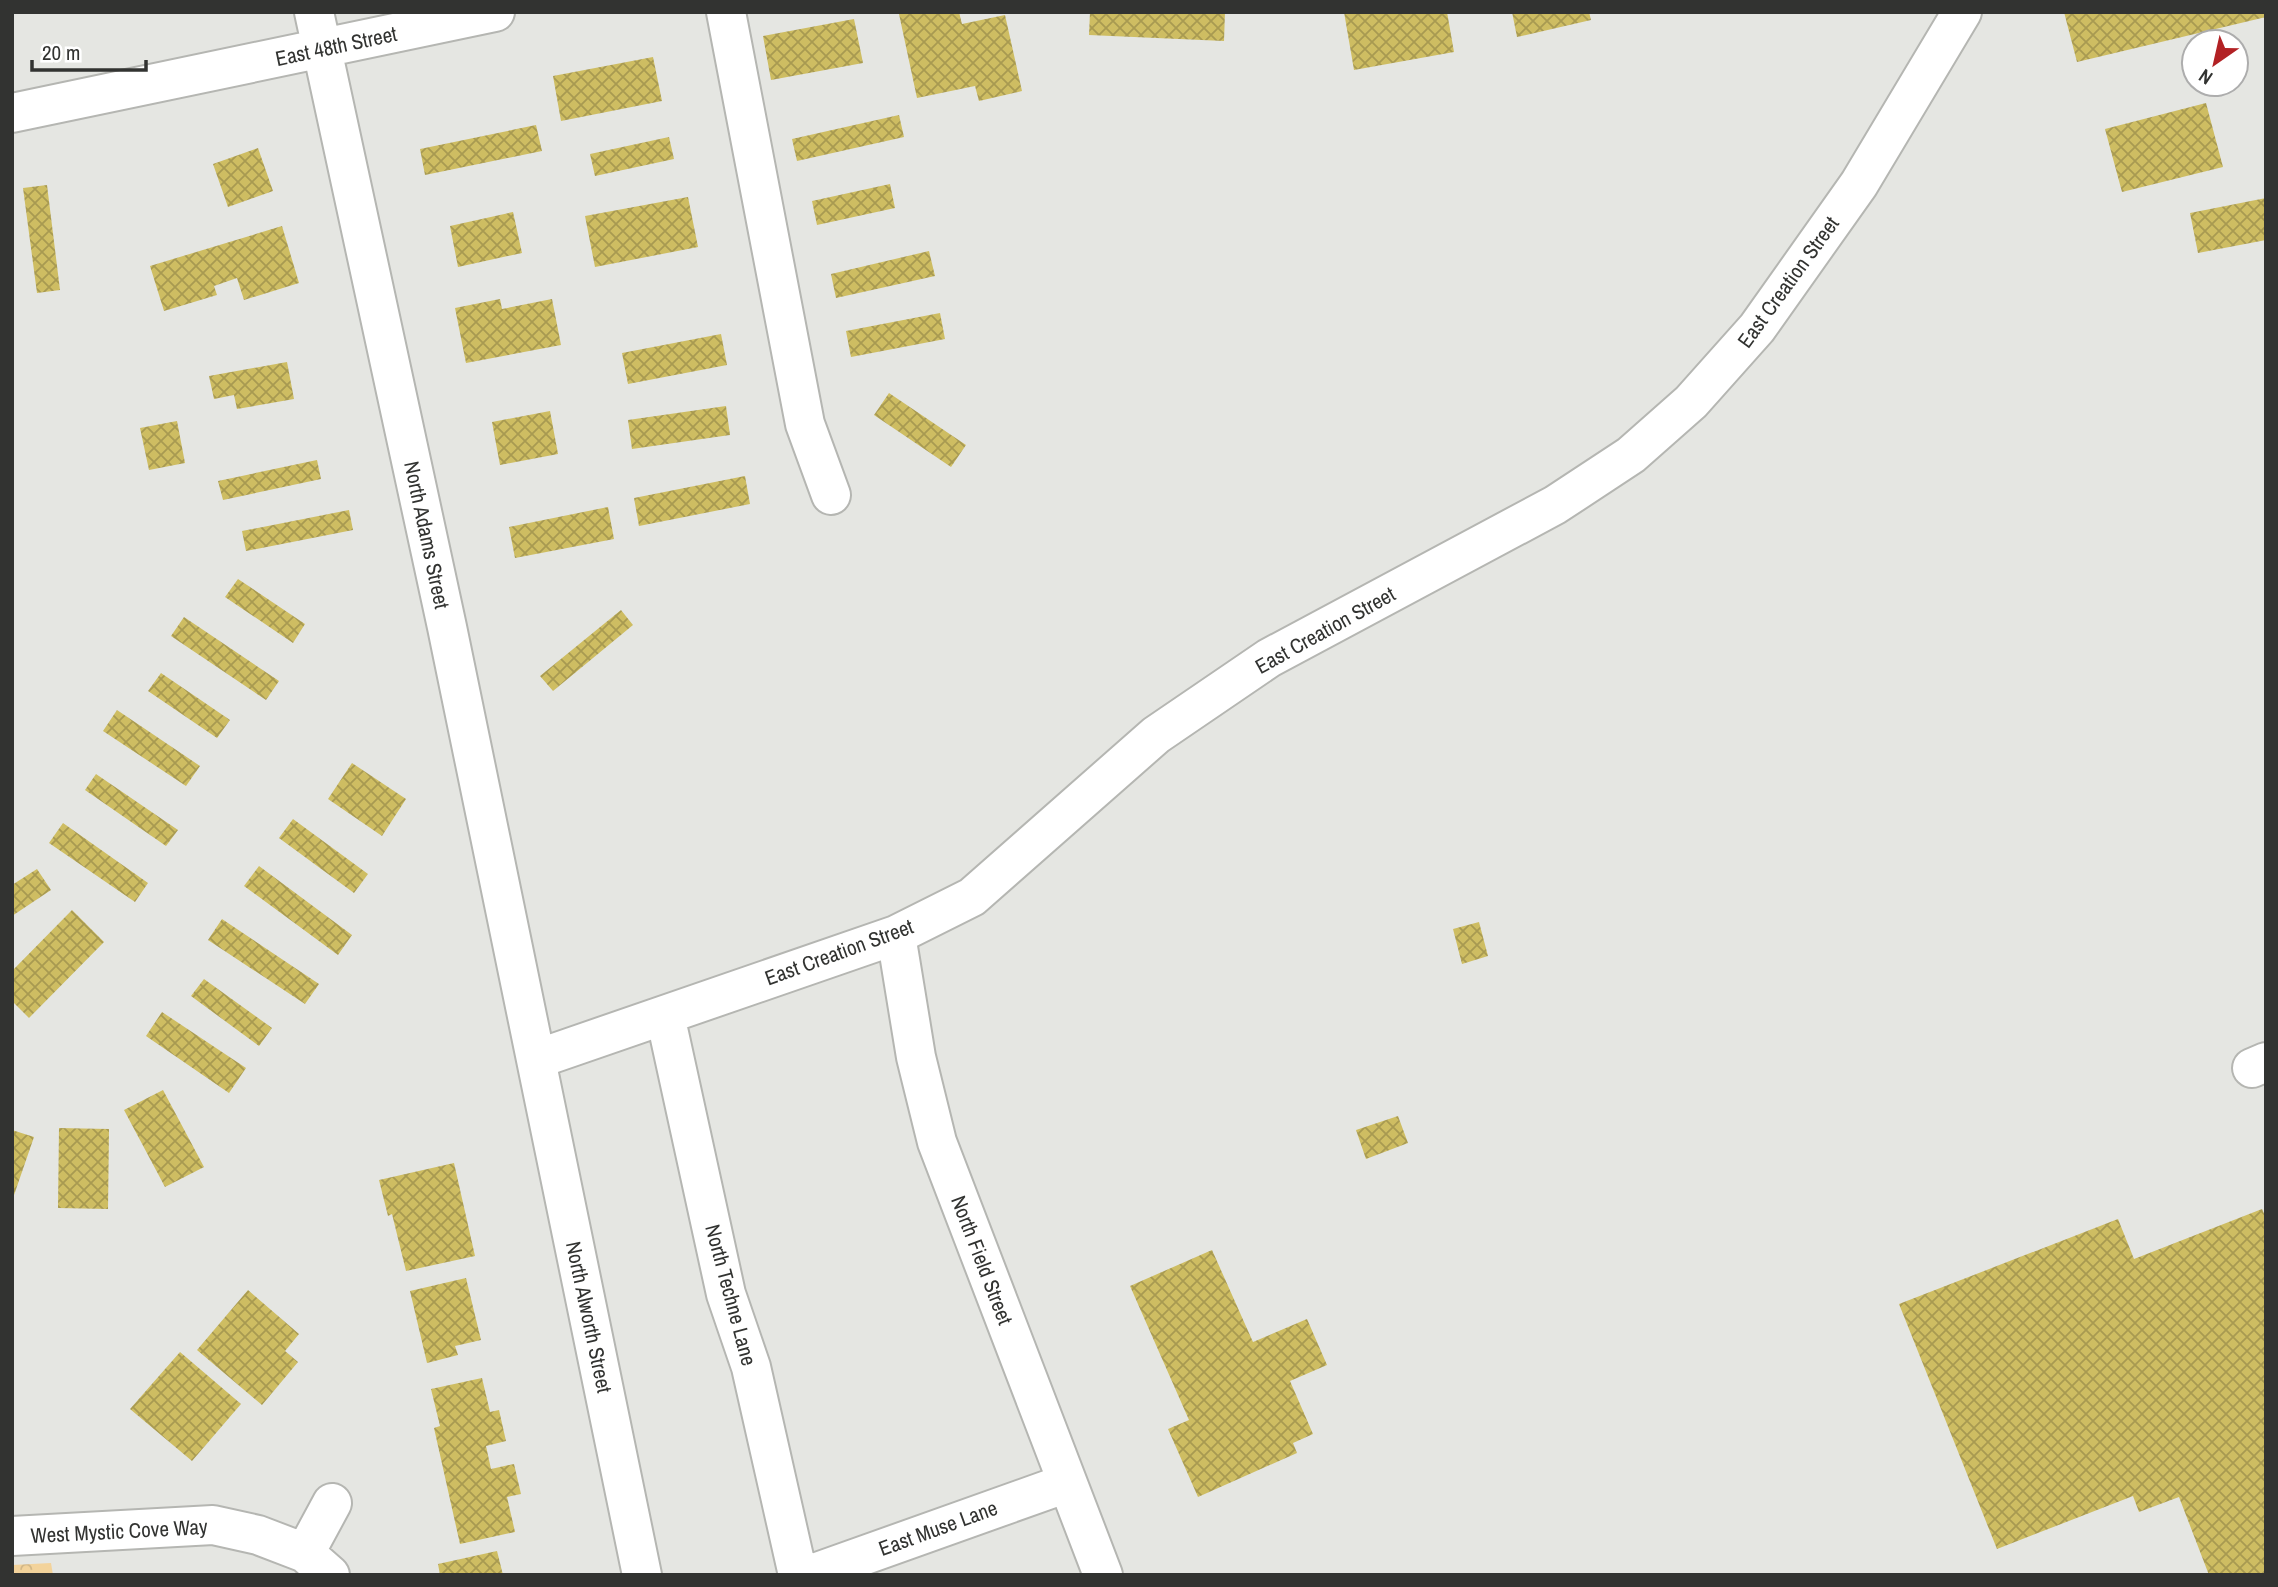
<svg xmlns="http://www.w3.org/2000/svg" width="2278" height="1587" font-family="'Archivo Narrow',sans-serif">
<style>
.forest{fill:url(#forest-crowns)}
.building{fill:url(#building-cross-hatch)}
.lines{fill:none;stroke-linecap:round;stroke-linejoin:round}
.minor-casing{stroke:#b5b6b2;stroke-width:42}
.minor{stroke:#fff;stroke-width:38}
.labels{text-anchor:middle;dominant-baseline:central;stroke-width:5;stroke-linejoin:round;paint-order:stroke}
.street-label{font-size:21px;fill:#323331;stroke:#fff}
</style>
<defs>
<pattern id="forest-crowns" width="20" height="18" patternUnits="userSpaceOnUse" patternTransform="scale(1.75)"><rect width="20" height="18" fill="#f3d39b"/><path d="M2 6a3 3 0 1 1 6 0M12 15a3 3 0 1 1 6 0" fill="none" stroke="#d1b686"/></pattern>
<pattern id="building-cross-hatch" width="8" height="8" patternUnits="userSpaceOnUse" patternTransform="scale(1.75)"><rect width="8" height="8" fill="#cebd62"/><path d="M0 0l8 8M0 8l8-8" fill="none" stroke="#a89a51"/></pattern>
</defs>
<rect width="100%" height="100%" fill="#e5e6e2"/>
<path class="forest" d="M51,1563L53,1575H12V1565Z"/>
<path class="building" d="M907,12H959L962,24L1005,15L1022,91L979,101L975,86L917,98L899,14Z
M1090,12H1225L1224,41L1089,35Z
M1344,12H1447L1454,52L1354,70Z
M1512,12H1589L1591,20L1517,37Z
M2064,12H2266V17L2077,62Z
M854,19L863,63L771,80L763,36Z
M653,57L662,101L561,121L553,76Z
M2206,103L2223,167L2122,192L2105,129Z
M899,115L904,137L797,161L792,139Z
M536,125L542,151L425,175L420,149Z
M669,137L674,159L595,176L590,154Z
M258,148L273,191L228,207L213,164Z
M890,184L895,208L817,225L812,201Z
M47,185L60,290L37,293L23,188Z
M688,197L698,247L595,267L585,216Z
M2266,198V240L2198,253L2190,213Z
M513,212L522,253L458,267L450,226Z
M282,226L299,283L244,300L237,278L214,286L217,295L164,311L150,266Z
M929,251L935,276L836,298L831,274Z
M500,299L502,309L552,299L561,345L466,363L455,308Z
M940,313L945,339L851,357L846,331Z
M721,334L727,365L628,384L622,353Z
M287,362L294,399L237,409L234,395L214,399L209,376Z
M889,393L966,445L951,467L874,415Z
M726,406L730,435L632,449L628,420Z
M550,411L558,454L500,465L492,422Z
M177,421L185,463L149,470L140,428Z
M317,460L321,479L223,500L218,481Z
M745,476L750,504L639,526L634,498Z
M608,507L614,539L515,558L509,527Z
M349,510L353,530L246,551L242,531Z
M238,579L305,624L293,643L225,597Z
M621,610L633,625L553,691L540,676Z
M184,617L279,681L266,700L171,636Z
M161,673L230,720L217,738L148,691Z
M117,710L200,766L186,786L103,731Z
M352,763L406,799L382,836L328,799Z
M96,774L178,830L166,846L85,790Z
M293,819L368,874L354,893L279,838Z
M63,823L148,883L135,902L49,843Z
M259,866L352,935L338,955L244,886Z
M37,869L51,890L12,916V885Z
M72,910L104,942L29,1018L12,1001V971Z
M222,919L319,984L305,1004L208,940Z
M1479,922L1488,956L1462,964L1453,929Z
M204,979L272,1028L259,1046L191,996Z
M162,1012L246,1068L229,1093L146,1036Z
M163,1090L204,1167L165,1187L124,1110Z
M1398,1116L1408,1143L1366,1159L1356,1130Z
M59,1128L109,1129L108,1209L58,1208Z
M12,1130L34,1137L13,1198H12Z
M454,1163L475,1256L406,1271L392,1214L388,1216L379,1180Z
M2262,1209L2266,1218V1575H2209L2179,1497L2139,1512L2133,1496L1997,1549L1899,1304L2118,1219L2134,1259Z
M1212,1250L1253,1342L1307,1319L1327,1365L1290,1381L1313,1434L1293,1443L1297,1453L1198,1497L1168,1429L1189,1420L1130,1286Z
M466,1278L481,1340L455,1346L458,1355L427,1363L410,1291Z
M248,1290L299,1334L285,1351L298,1362L262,1405L197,1350Z
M180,1352L241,1404L192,1461L130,1409Z
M482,1378L490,1412L499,1410L506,1441L486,1446L491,1469L514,1464L521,1494L507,1497L515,1532L460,1544L434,1428L440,1426L431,1389Z
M497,1551L503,1575H440L438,1564Z"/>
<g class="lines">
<g class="minor-casing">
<path id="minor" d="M314,12L447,627L642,1575
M726,12L805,424L831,495
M12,113L495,12
M896,935L916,1057L937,1142L1103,1575
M665,1015L726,1294L751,1367L798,1575
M537,1059L896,935L972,897L1156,735L1269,658L1555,505L1631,455L1691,402L1757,328L1859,184L1962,12
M2252,1068L2266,1062
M12,1536L213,1525L258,1535L305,1553L330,1575
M305,1553L332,1503
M809,1575L1067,1483"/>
</g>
<use href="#minor" class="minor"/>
</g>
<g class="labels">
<g class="street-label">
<text transform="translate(336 46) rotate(-12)">East 48th Street</text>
<text transform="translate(1788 282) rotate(-54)">East Creation Street</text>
<text transform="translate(427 535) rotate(78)">North Adams Street</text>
<text transform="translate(1325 630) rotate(-29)">East Creation Street</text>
<text transform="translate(839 952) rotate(-20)">East Creation Street</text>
<text transform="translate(982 1260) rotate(69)">North Field Street</text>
<text transform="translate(731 1295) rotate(75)">North Techne Lane</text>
<text transform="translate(589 1317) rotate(78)">North Alworth Street</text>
<text transform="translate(938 1528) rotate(-20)">East Muse Lane</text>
<text transform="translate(119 1531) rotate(-3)">West Mystic Cove Way</text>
</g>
</g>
<rect width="2278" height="1587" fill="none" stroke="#323331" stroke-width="28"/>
<g transform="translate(2215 63) rotate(214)"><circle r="33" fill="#ffffff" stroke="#adadad" stroke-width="2"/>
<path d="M0-5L12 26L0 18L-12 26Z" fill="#b22124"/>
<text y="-10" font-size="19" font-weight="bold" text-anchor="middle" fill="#323331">N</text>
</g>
<path d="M32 60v10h114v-10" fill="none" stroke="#323331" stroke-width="3.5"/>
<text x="42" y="60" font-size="21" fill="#323331" stroke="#ffffff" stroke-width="5" paint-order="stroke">20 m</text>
</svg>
